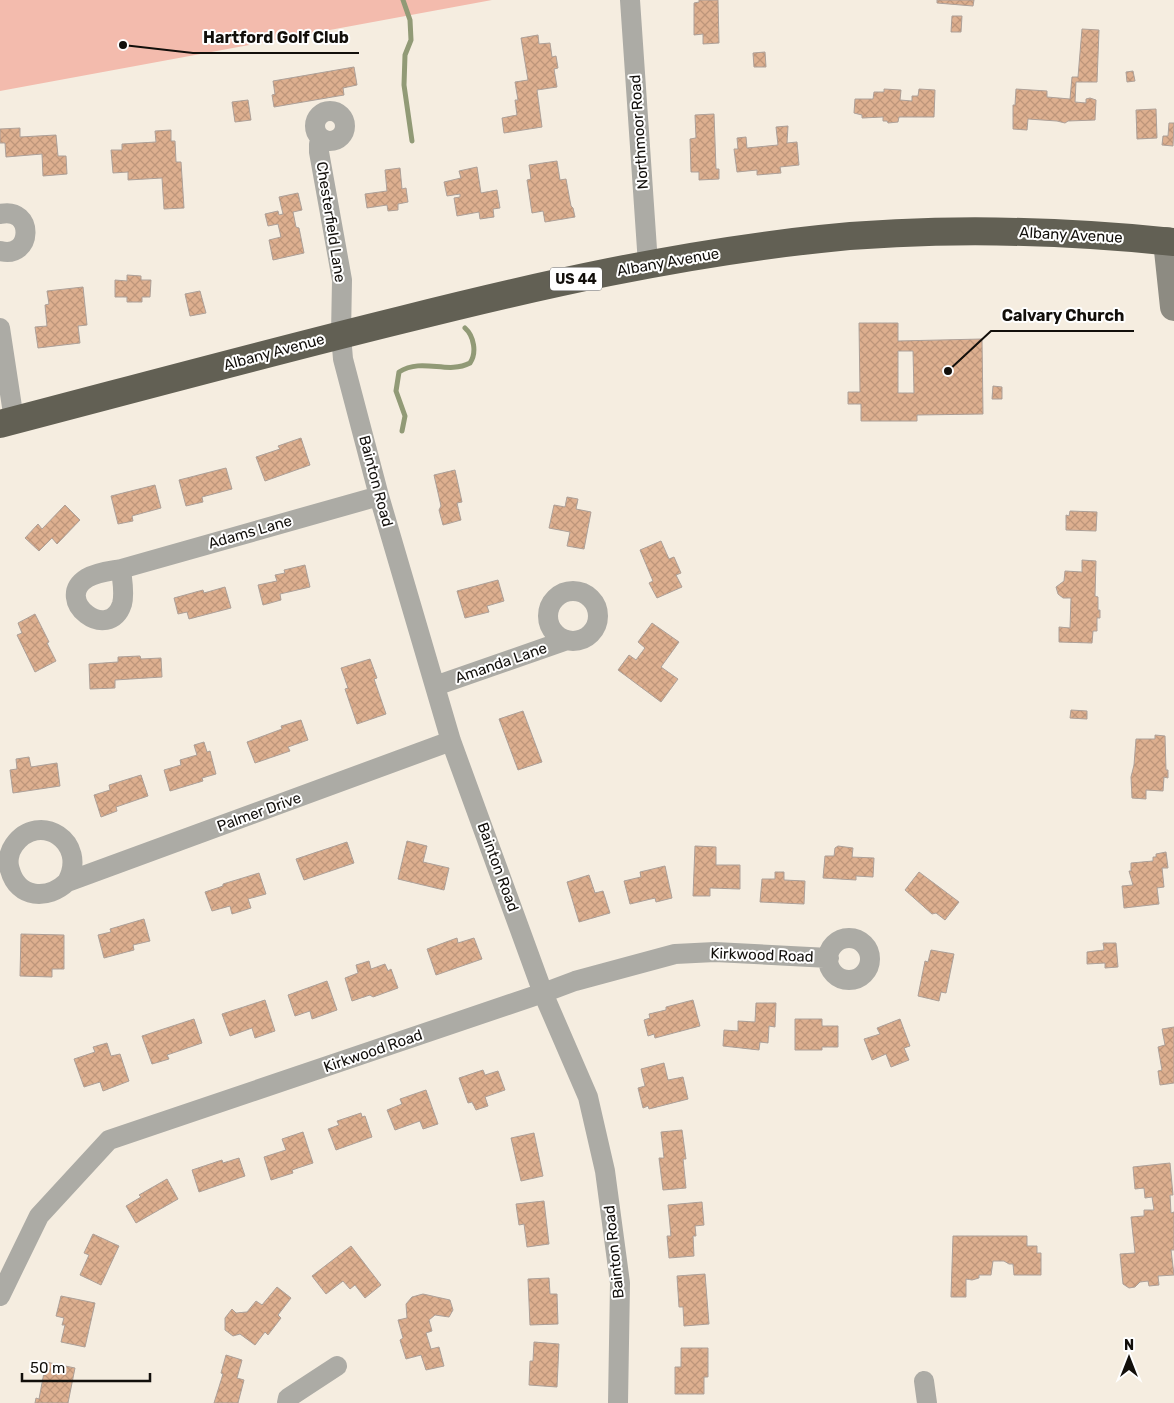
<svg xmlns="http://www.w3.org/2000/svg" width="1174" height="1403" font-family="Rubik,sans-serif">
<style>
.grass{fill:#f3bbad}
.lines{fill:none;stroke-linecap:round;stroke-linejoin:round}
.stream{stroke:#919a76;stroke-width:5}
.building{fill:url(#building-cross-hatch);stroke:#ada098;fill-rule:evenodd}
.street{stroke:#acaba5;stroke-width:20}
.secondary{stroke:#8d8b82;stroke-width:28}
.highway{stroke:#626054;stroke-width:28}
.labels{text-anchor:middle;dominant-baseline:central;stroke-width:4;stroke-linejoin:round;paint-order:stroke}
.shield{fill:#fff;stroke:#595754;stroke-width:1}
.shield-label{font-size:14px;font-weight:bold;fill:#120f0b}
.street-label{font-size:15px;fill:#120f0b;stroke:#fff}
.leader{fill:none;stroke:#120f0b;stroke-width:2}
.callout-dot{fill:#120f0b;stroke:#fff;stroke-width:2}
.callout-label{font-size:16px;text-anchor:middle;font-weight:bold;fill:#120f0b;stroke:#fff;stroke-width:4;stroke-linejoin:round;paint-order:stroke}
</style>
<defs>
<pattern id="building-cross-hatch" width="8" height="8" patternUnits="userSpaceOnUse" patternTransform="scale(1.25)"><rect width="8" height="8" fill="#ddaf8f"/><path d="M0 0l8 8M0 8l8-8" fill="none" stroke="#bd957a"/></pattern>
</defs>
<rect width="100%" height="100%" fill="#f5ede0"/>
<path class="grass" d="M0,0H492L0,91Z"/>
<g class="lines">
<path class="stream" d="M403,0L410,20L411,40L405,55L404,85L412,141
M402,431L405,416L396,391L399,372C423,357 447,375 470,363C477,353 474,336 465,328"/>
</g>
<path class="building" d="M699,0H718L719,43L703,44V34L694,35V3L699,2Z
M937,0H974L973,6L937,3Z
M952,16H962L961,32H951Z
M1082,29L1099,30L1097,82H1076L1075,102L1086,103V99L1090,98L1096,100L1095,120L1068,121L1065,123L1057,121L1028,119L1027,130L1013,129V105H1015L1016,89L1047,91V97L1070,99L1072,77H1078Z
M538,35L539,44L550,43L552,57L556,56L558,68L554,69L557,87L537,90L542,127L504,133L502,118L517,115L515,100H518L515,82L528,80L521,38Z
M765,52L766,67H754L753,53Z
M354,67L357,85L343,88L344,95L274,107L272,95L275,94L273,81Z
M1133,71L1135,81L1127,82L1126,72Z
M884,89L901,90L900,100L912,101V96H918L919,89L935,90L934,117H899L898,122L888,123L887,121H883V117L862,118V115L854,113L855,99H873L874,92H884Z
M248,100L251,120L235,122L232,102Z
M1156,109L1157,138L1137,139L1136,110Z
M714,114L716,169H719V179L699,180V172H691L690,139L696,138L695,115Z
M1169,123H1174L1173,146L1162,145L1163,136H1168Z
M788,126L787,143L797,142L799,165L780,167L781,173L757,175V170L737,172L734,149H738L737,138L746,137L747,148L778,145L776,127Z
M20,128V137L56,135L58,156H66L67,174L43,176L42,154L6,157L5,143H0V129Z
M171,130V141H175L176,162H181L184,208L164,209L162,178L128,180V172L113,173L111,150H122V144L156,142L155,131Z
M557,161L560,180L566,179L571,206L573,208L575,217L545,222L543,211L532,213L527,180L531,179L529,165Z
M477,167L481,193L497,190L500,208L493,209L494,217L480,219L479,212L457,216L454,198L460,197V194L447,196L444,182L461,178L459,171Z
M400,168L402,189L406,188L408,202L398,204V210L388,211L387,205L367,208L365,194L387,191L385,170Z
M298,193L302,210L293,212L296,227L299,228L304,253L273,260L269,240L281,237L278,224L268,226L265,214L278,211L279,215L283,214L279,197Z
M127,275L141,276V280H151L150,297H142V302H127V297H115V280L127,281Z
M83,287L87,325L78,326L80,343L38,348L35,327L47,326L45,305L49,304L47,291Z
M200,291L206,313L190,316L185,294Z
M859,323H898V341L982,339L983,414L917,415V421H861V404H848V392H860ZM898,351H913L914,393H898Z
M993,386L1002,387V399H992Z
M301,438L310,465L265,481L256,457L280,449L278,446Z
M226,468L232,489L202,497L203,502L186,506L179,480Z
M455,470L462,502L457,503L461,520L443,525L439,510L441,506L434,475Z
M155,485L161,508L132,516L133,521L118,524L111,496Z
M567,497L578,499L576,509L591,512L584,549L567,546L570,532L549,528L554,505L565,507Z
M65,505L80,520L57,544L52,538L39,551L25,538L38,524L42,529Z
M1070,511L1097,512L1096,531L1066,530V515L1069,516Z
M661,541L669,559L674,557L681,573L676,575L682,587L657,598L649,583L653,581L640,550Z
M1082,560L1096,561L1095,596L1098,597V610H1100V618H1097V631H1093L1092,643L1059,642V627L1070,628L1071,598H1063L1058,594L1056,587L1064,581L1065,571L1082,572Z
M305,565L310,587L280,594L281,600L263,605L258,585L277,581L275,575L285,573L284,570Z
M498,580L504,601L487,606L489,612L465,618L457,591Z
M225,587L231,608L189,619L187,612L178,614L174,598L203,590L204,593Z
M35,614L49,642L47,643L56,661L35,672L17,635L22,633L18,623Z
M652,623L679,642L661,667L678,679L661,702L618,670L629,655L636,660L645,648L638,642Z
M140,656L141,659L161,658L162,677L115,680V688L90,689L89,664L118,662V657Z
M370,659L377,678L374,679L386,714L357,724L345,689L348,688L341,668Z
M1071,710L1087,711V719L1070,718Z
M523,711L542,762L518,770L499,719Z
M301,720L308,740L288,747L290,751L255,763L247,742L282,729L281,726Z
M1155,735L1165,736L1166,770H1168V778L1164,777L1163,791L1146,790V799L1132,798L1131,777L1134,765L1136,739H1155Z
M204,742L207,752L210,751L216,774L202,778L203,781L170,791L164,770L181,765L180,760L197,755L194,745Z
M29,757L31,767L57,763L60,786L13,793L10,770L17,769L16,759Z
M141,775L148,796L116,807L117,811L101,817L94,795L110,790L109,785Z
M407,841L427,846L423,862L449,868L444,890L398,879Z
M347,842L354,863L304,880L296,859Z
M695,846L716,847V865H740V889L710,888V896H693Z
M838,846L853,848L852,857L874,858L873,877L856,876V880L823,878L825,856H834L835,848Z
M1166,852L1168,868H1162L1164,887L1157,888L1159,904L1124,908L1122,886L1133,885L1129,871H1131V863L1153,861V857H1156V854Z
M665,866L672,898L656,902L655,898L630,904L624,881L641,877L640,872Z
M775,872H784V880L805,881L804,904L760,902L762,879H775Z
M919,872L959,902L945,920L936,913L932,914L905,890Z
M259,873L266,894L248,899L251,908L232,914L230,906L212,911L205,892L223,886V884Z
M589,875L595,893L603,891L610,913L579,922L567,882Z
M144,919L150,941L133,945L134,950L104,958L98,935L111,932L110,929Z
M21,934L64,935V969H52V977L20,976Z
M457,938L458,943L474,938L482,959L436,975L427,949Z
M1103,943H1116L1118,967L1105,968V963L1087,964V952L1104,950Z
M931,950L954,954L946,993L941,992L939,1001L918,996L925,961L928,962Z
M369,961L371,969L385,964L388,971L391,969L398,988L373,997L370,995L352,1001L345,978L358,973L356,965Z
M327,981L337,1010L312,1019L310,1011L295,1016L288,995Z
M265,1000L275,1031L255,1038L252,1028L230,1036L222,1014Z
M693,1000L700,1026L655,1038L654,1034L648,1036L644,1020L650,1018L649,1014L666,1010V1007Z
M756,1003H776L775,1027L769,1026L768,1043L760,1042L759,1050L723,1046L724,1030L738,1031V1021L755,1022Z
M194,1019L202,1043L167,1055L169,1059L152,1064L142,1036Z
M795,1019H822V1026H838V1047H822V1050H795Z
M900,1019L910,1046L904,1048L909,1060L891,1067L886,1054L872,1060L864,1039L880,1034L877,1028Z
M1174,1027V1083L1160,1085L1158,1071L1162,1070L1158,1047L1165,1045L1162,1029Z
M107,1043L111,1056L120,1054L129,1081L103,1091L100,1082L84,1087L74,1059L95,1052L93,1047Z
M664,1063L668,1080L683,1077L688,1099L649,1109L648,1106L643,1108L638,1088L645,1086L641,1069Z
M483,1070L485,1075L498,1071L505,1090L485,1097L488,1106L476,1110L472,1102L468,1103L459,1078Z
M426,1090L438,1124L423,1129L420,1121L395,1130L387,1110L402,1104L400,1099Z
M361,1113L362,1117L365,1116L372,1137L336,1150L328,1129L339,1125L337,1121Z
M682,1130L686,1159H683L686,1188L663,1190L659,1158H664L661,1132Z
M303,1132L313,1163L292,1170L293,1173L271,1180L264,1157L286,1150L282,1139Z
M534,1133L543,1176L521,1181L511,1138Z
M239,1158L245,1176L199,1192L192,1170L222,1160L223,1163Z
M1170,1163L1173,1195H1170L1171,1213L1174,1212V1250H1171L1174,1275L1158,1276L1159,1285L1149,1286L1148,1281L1140,1282L1135,1287L1129,1288L1123,1284L1120,1254L1135,1253L1131,1217L1144,1216V1210H1154L1152,1197L1145,1198L1144,1188L1135,1189L1133,1167Z
M167,1179L178,1199L136,1223L126,1206L141,1197L139,1195Z
M544,1201L549,1244L527,1247L524,1224L519,1225L516,1204Z
M702,1202L704,1225L695,1226L696,1236H693L694,1256L669,1258L667,1236H671L668,1205Z
M93,1234L119,1246L101,1285L80,1275L89,1255L84,1253Z
M953,1236H1027V1246H1037V1253H1041V1275H1014L1013,1264H1009L1004,1261H993L991,1275H979V1278L972,1280L966,1279V1297H951Z
M351,1246L381,1285L365,1298L355,1285L350,1289L343,1281L326,1294L312,1276Z
M705,1274L709,1324L684,1326L683,1307H679L677,1276Z
M549,1278L550,1294H557L558,1324L530,1325L528,1279Z
M277,1287L291,1298L278,1315L281,1318L268,1335L265,1332L255,1345L240,1334L233,1336L225,1330V1318L232,1309L236,1313L247,1312L256,1301L262,1305Z
M423,1294L450,1300L453,1310L449,1317L435,1315L429,1320L432,1331L426,1333L431,1349L439,1347L444,1366L426,1370L421,1355L406,1359L400,1340L403,1338L398,1320L407,1318L406,1304L412,1297Z
M61,1296L95,1303L85,1347L61,1342L65,1325H62L64,1318L56,1316Z
M534,1342L559,1344L557,1387L529,1385L530,1361H533Z
M681,1348H708V1377H704V1394H675V1367H681Z
M226,1355L242,1360L237,1378L244,1380L238,1403H214L223,1374L221,1373Z
M46,1362L75,1368L68,1403H35L36,1398L39,1399Z"/>
<g class="lines">
<path class="street" d="M630,0L648,264
M315 126a15 15 0 1 1 30 0a15 15 0 1 1-30 0Z
M322,139L319,144V152L342,280L341,335L343,359L379,496L451,741L543,993L588,1097L605,1171L620,1283L618,1403
M0,214C35,206 33,260 0,251
M0,328L14,420
M121,569C122,580 125,593 122,604C109,644 52,600 87,578C97,572 110,571 121,569L379,496
M548 616a25 25 0 1 1 50 0a25 25 0 1 1-50 0Z
M435,686L567,640
M67,882C89,842 39,810 14,845C9,852 7,862 10,870C18,899 48,900 67,882L451,741
M828 959a21 21 0 1 1 42 0a21 21 0 1 1-42 0Z
M0,1296L39,1216L109,1140L543,993L575,981L675,954L715,952L829,958
M924,1381L927,1403
M287,1403L288,1398L337,1366"/>
<path class="secondary" d="M1167,241L1174,307"/>
<path class="highway" d="M0,424C134,389 267,353 401,320C540,285 678,254 820,239C937,227 1057,230 1174,242"/>
</g>
<g class="labels">
<rect class="shield" x="550" y="267.5" width="52" height="23" rx="4"/>
<g class="shield-label">
<text x="576" y="279">US 44</text>
</g>
<g class="street-label">
<text transform="translate(639 132) rotate(-94)">Northmoor Road</text>
<text transform="translate(331 222) rotate(81)">Chesterfield Lane</text>
<text transform="translate(1071 235) rotate(3)">Albany Avenue</text>
<text transform="translate(668 262) rotate(-10)">Albany Avenue</text>
<text transform="translate(274 352) rotate(-15)">Albany Avenue</text>
<text transform="translate(376 481) rotate(75)">Bainton Road</text>
<text transform="translate(250 532) rotate(-16)">Adams Lane</text>
<text transform="translate(501 663) rotate(-19)">Amanda Lane</text>
<text transform="translate(259 812) rotate(-20)">Palmer Drive</text>
<text transform="translate(498 867) rotate(70)">Bainton Road</text>
<text transform="translate(762 955) rotate(2)">Kirkwood Road</text>
<text transform="translate(373 1051) rotate(-19)">Kirkwood Road</text>
<text transform="translate(614 1252) rotate(-96)">Bainton Road</text>
</g>
</g>
<path class="leader" d="M123 45L193 53H359M948 371L991 331H1134"/>
<g class="callout-dot">
<circle cx="123" cy="45" r="5"/>
<circle cx="948" cy="371" r="5"/>
</g>
<g class="callout-label">
<text x="276" y="43">Hartford Golf Club</text>
<text x="1063" y="321">Calvary Church</text>
</g>
<g transform="translate(1129 1358)" stroke="#ffffff" stroke-width="4" paint-order="stroke">
<path d="M0-4L9 19L0 12L-9 19Z" fill="#120f0b"/>
<text y="-8" font-size="14" font-weight="bold" text-anchor="middle" fill="#120f0b">N</text>
</g>
<path d="M22 1373v8h128v-8" fill="none" stroke="#120f0b" stroke-width="2.5"/>
<text x="30" y="1373" font-size="15" fill="#120f0b" stroke="#ffffff" stroke-width="4" paint-order="stroke">50 m</text>
</svg>
